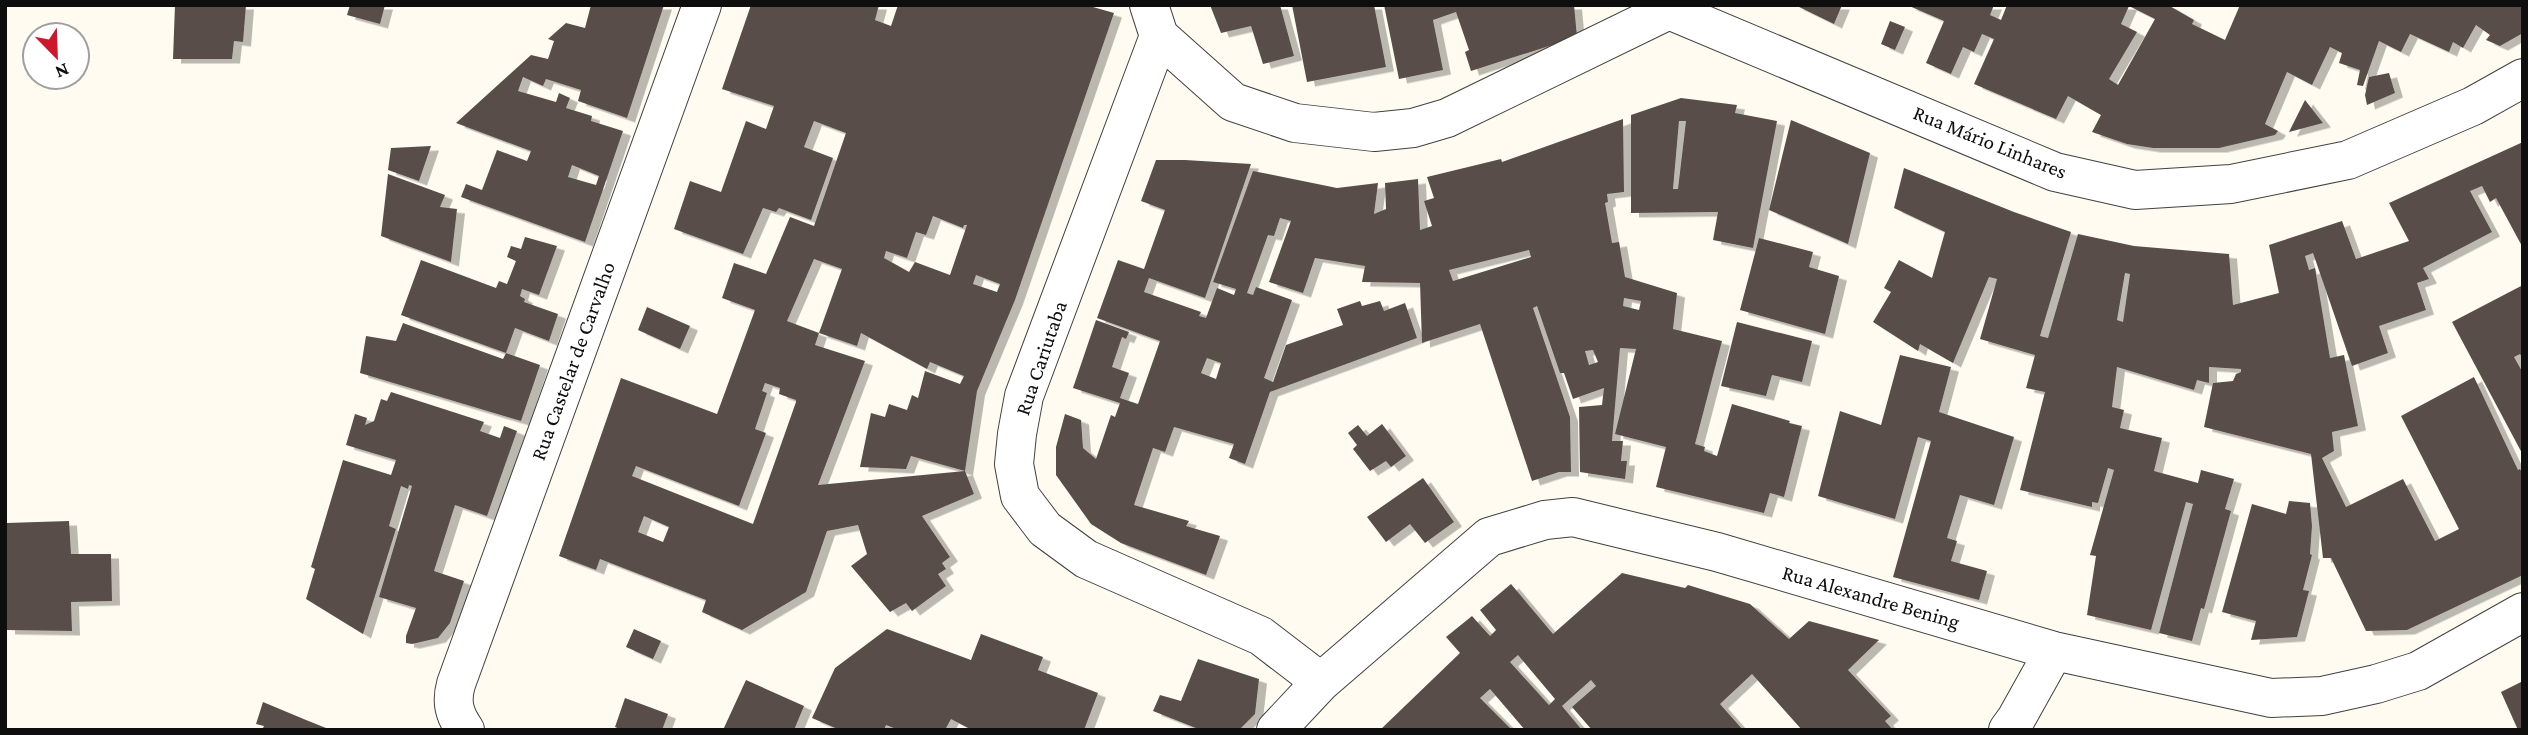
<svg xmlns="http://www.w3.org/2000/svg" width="2528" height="735" font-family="'Crimson Pro',serif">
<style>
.building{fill:#584e4a;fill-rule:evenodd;filter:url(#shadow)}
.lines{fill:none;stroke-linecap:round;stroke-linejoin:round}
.minor-casing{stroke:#414141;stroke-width:40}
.minor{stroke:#fff;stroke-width:38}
.labels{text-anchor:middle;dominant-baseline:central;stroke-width:7;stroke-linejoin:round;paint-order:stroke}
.street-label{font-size:21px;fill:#0e0e0e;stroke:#fff}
</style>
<defs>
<filter id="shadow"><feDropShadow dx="8" dy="4.5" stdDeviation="0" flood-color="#0004"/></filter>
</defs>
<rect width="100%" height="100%" fill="#fffbf0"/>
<path class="building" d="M175,5H246L243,42L234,41L232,59H173Z
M350,5H385L380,24L347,15Z
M591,5H664L627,118L578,101L581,90L546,79L543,86L523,77L518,91L556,102L559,93L570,98L566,108L592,116L591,121L623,131L585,242L461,197L466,184L482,190L497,150L527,161L531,151L456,123L531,55L548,59L554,41L548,39L566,23L585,28ZM572,165L599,176L596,185L568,177Z
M751,5H879L875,20L891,26L898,5H1086L1114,13L1015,300L977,391L965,471L974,494L922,516L950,557L942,563L946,569L938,574L946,586L912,611L906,603L890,612L851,566L867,554L858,525L827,531L806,592L742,630L702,612L706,600L600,559L596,570L559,556L621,378L717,414L755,310L722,298L734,263L766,274L790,217L814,226L846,133L814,121L804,147L833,158L811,220L779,208L776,212L763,208L743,254L674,229L690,181L721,192L746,121L766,129L774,106L722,89ZM933,216L963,228L964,225H967L950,275L915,262L909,272L884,258L886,251L907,258L916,232L926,235ZM814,259L842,269L819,333L787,321ZM976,275L1000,284L997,292L973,284ZM819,333L857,346L861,333L927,369L930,362L964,376L960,384L925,371L918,398L912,395L907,410L889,404L885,417L871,413L860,467L906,469L911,456L965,471L818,485L865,361L815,345ZM765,383L780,388L779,394L796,400V402L753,524L632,476L636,466L739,506L766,433L755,429L767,393L762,391ZM644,516L669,527L663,542L638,532Z
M1210,5H1280L1294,56L1263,64L1251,26L1221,33Z
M1292,5H1374L1386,67L1307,82Z
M1384,5H1574L1577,37L1471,71L1465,52L1469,50L1456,12L1433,20L1443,70L1399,79Z
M1795,5H1842L1834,24Z
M1907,5H1994L1990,15L2001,20L2007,5H2168L2194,20L2192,24L2225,40L2240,5H2523V33L2500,46L2486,40L2490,35L2476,25L2463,48L2453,42L2449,52L2410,34L2401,52L2379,41L2363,86L2357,85L2360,70L2339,63L2342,53L2330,47L2312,85L2287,72L2265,124L2278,131L2275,135L2219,148H2153L2127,144L2092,132L2101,115L2068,96L2056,119L1974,84L1994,39L1982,34L1974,52L1963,47L1951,74L1926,63L1944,21ZM2129,6L2155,19L2118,85L2109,79L2137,32L2121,24Z
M1890,21L1905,27L1895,50L1881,44Z
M2389,73L2395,93L2367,105L2365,95L2369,77Z
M1681,98L1737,105L1735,113L1777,121L1753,248L1713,240L1718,212L1631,213V115ZM1679,121H1686L1678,189H1673Z
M2305,100L2323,123L2289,132Z
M1623,119L1624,192L1607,194L1608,202L1605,203L1612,243L1619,242L1625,277L1677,293L1673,329L1722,341L1695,444L1705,447L1704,451L1717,456L1732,404L1790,421L1789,423L1802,426L1784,497L1770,493L1764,513L1656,487L1666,447L1615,434L1636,349L1620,348L1612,441H1623L1621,461H1627L1625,479L1580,472L1579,407L1602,405L1604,388L1573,399L1564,373H1560L1537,306L1533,308L1570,417L1571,472H1559L1532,481L1480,324L1422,343L1420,283L1362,282L1365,266L1315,258L1303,293L1269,282L1291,221L1280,218L1274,236L1268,235L1247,293L1253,295L1256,287L1292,300L1264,378L1273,382L1286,345L1343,325L1337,309L1360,301L1362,306L1380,301L1384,311L1405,303L1417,338L1270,392L1245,464L1229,458L1234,444L1174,427L1165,452L1153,448L1134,505L1189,521L1186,526L1220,536L1206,575L1121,543L1091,524L1056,475V447L1065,414L1081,420L1083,448L1096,459L1111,415L1115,417L1120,403L1073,388L1096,320L1129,332L1126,339L1122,337L1112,367L1129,373L1120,398L1138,404L1160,341L1097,318L1118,260L1144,269L1165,210L1141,201L1156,160H1185L1251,164L1205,298L1149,278L1144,292L1201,312L1199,316L1206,318L1217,288L1234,295L1236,289L1213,282L1253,171L1337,188L1378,183L1374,214L1386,209L1385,183L1418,179L1420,230L1432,226L1424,201L1434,198L1427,177L1501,159L1502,162ZM1529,250L1531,257L1453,281L1449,270ZM1624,298L1641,301L1639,310L1623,306ZM1593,350L1598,362L1589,365L1585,351ZM1207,358L1221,363L1216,379L1201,373Z
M1791,120L1870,153L1848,244L1769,210Z
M2523,142V248L2496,198L2490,202L2482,186L2470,191L2492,232L2423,268L2429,279L2417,283L2426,310L2379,326L2388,353L2352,366L2313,253L2305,256L2309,270L2315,268L2330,358L2344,355L2358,426L2332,432L2334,451L2322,458L2346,507L2403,479L2435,541L2459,529L2401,416L2474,377L2518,470L2520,469L2523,474V575L2407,630L2366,631L2331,558H2323L2311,454L2204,427L2213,383L2233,381L2236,374L2241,372V369L2209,367V383L2197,380L2194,390L2117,367L2112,407L2124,410L2120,428L2162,438L2154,471L2198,483L2201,470L2234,479L2225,509L2231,511L2204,609L2201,608L2192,641L2159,633L2193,504L2186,502L2151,630L2087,615L2096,556L2090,555L2114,470L2108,468L2098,503L2092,502V507L2020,490L2045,392L2026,388L2035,355L1980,339L1997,279L1989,277L1953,363L1920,344L1918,351L1873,322L1891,292L1884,288L1899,260L1932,278L1945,232L1894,208L1904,168L2014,212L2071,232L2040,336L2048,338L2078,234L2134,246L2229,254L2233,305L2279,293L2269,245L2342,221L2356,259L2409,241L2389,203ZM2125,273L2130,274L2123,322L2117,320Z
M431,146L419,181L388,170L391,148Z
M388,174L445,195L440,207L457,209L451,262L381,236Z
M525,237L557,246L539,295L522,289L520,296L525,299L524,302L558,314L549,341L515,328L506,353L401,315L421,260L496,288L499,281L507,284L516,261L507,257L511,246L521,249Z
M1759,238L1813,252L1809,267L1839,276L1825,334L1740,310Z
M2523,285V359L2520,354L2514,357L2523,373V455L2452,322Z
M647,307L690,326L680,349L638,330Z
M1737,322L1812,341L1802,382L1772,375L1766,396L1721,386Z
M403,323L503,359L506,353L540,365L521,421L360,373L366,336L396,341Z
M1900,355L1951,367L1939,412L2014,437L1994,505L1960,495L1947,538L1957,541L1951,561L1987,571L1979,600L1893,577L1931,441L1918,437L1895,519L1818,496L1840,411L1881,425Z
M391,392L484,422L480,431L500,438L504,426L517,431L487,516L455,505L434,571L464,581L450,623L438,638L412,644L406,643V636L416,608L379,597L412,486L409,485L408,489L401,486L389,526L396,529L363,634L306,599L315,569L311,567L343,460L391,475L396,460L346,445L355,414L367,418L365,425L374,421L381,399L387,401Z
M1382,424L1406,456L1391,467L1386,461L1370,471L1353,449L1357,445L1348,433L1358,425L1367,436Z
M1423,478L1454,522L1425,543L1410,524L1386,542L1367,517Z
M2289,501L2310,503L2312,526L2310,554L2312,555L2303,590L2309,591L2297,637L2251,640L2256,621L2222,612L2252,504L2286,514Z
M69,521L71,554H111L112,601L71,602L72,631L7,630L6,523Z
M1622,573L1685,588L1688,585L1750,604L1789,639L1809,621L1879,640L1848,670L1891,716L1885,721L1893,730H1802L1752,674L1720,704L1743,730H1592L1572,707L1596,686L1591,680L1562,706L1582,730H1525L1490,689L1480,698L1512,730H1380L1460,653L1446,637L1472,616L1490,636L1496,630L1480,610L1511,584L1553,634ZM1518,655L1555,699L1549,705L1510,662Z
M634,629L661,641L653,659L626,647Z
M887,629L971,660L981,634L1043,657L1038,670L1098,693L1084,730H972L951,719L945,730H899L886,725L884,730H840L812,718L835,668Z
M1198,659L1259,679L1255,714L1239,730H1201L1153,711L1160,695L1181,701Z
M746,680L804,706L794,730H723Z
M2523,681V730H2518L2501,692Z
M625,698L668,714L662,730H622L615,727Z
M263,702L306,720L331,730H262L264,726L256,724Z"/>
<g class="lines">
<g class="minor-casing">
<path id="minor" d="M1149,5L1159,36L1024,396L1017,434L1014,464L1020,496L1045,529L1086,559L1261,636L1321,682
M1667,5L1669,10L2055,172L2135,190L2231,184L2348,160L2473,106L2523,78
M1159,36L1233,102L1295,123L1374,132L1413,128L1447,118L1669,10
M465,730C454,714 451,702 456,684L702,5
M1276,730L1321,682L1489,537L1545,520L1573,517L1717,552L2054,651L2271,698L2322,696L2376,684L2418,671L2523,612
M2008,730L2016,719L2054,651"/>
</g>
<use href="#minor" class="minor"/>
</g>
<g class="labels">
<g class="street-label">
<text transform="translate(1990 142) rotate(22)">Rua Mário Linhares</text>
<text transform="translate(1041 358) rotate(-71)">Rua Cariutaba</text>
<text transform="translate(573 361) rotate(-70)">Rua Castelar de Carvalho</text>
<text transform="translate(1871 597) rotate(16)">Rua Alexandre Bening</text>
</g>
</g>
<rect width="2528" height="735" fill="none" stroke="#0e0e0e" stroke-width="14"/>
<g transform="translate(56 56) rotate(157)"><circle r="33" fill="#ffffff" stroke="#9f9f9f" stroke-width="2"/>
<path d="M0-5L12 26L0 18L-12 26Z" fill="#ce172c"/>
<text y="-10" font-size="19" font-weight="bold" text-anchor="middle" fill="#0e0e0e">N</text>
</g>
</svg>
